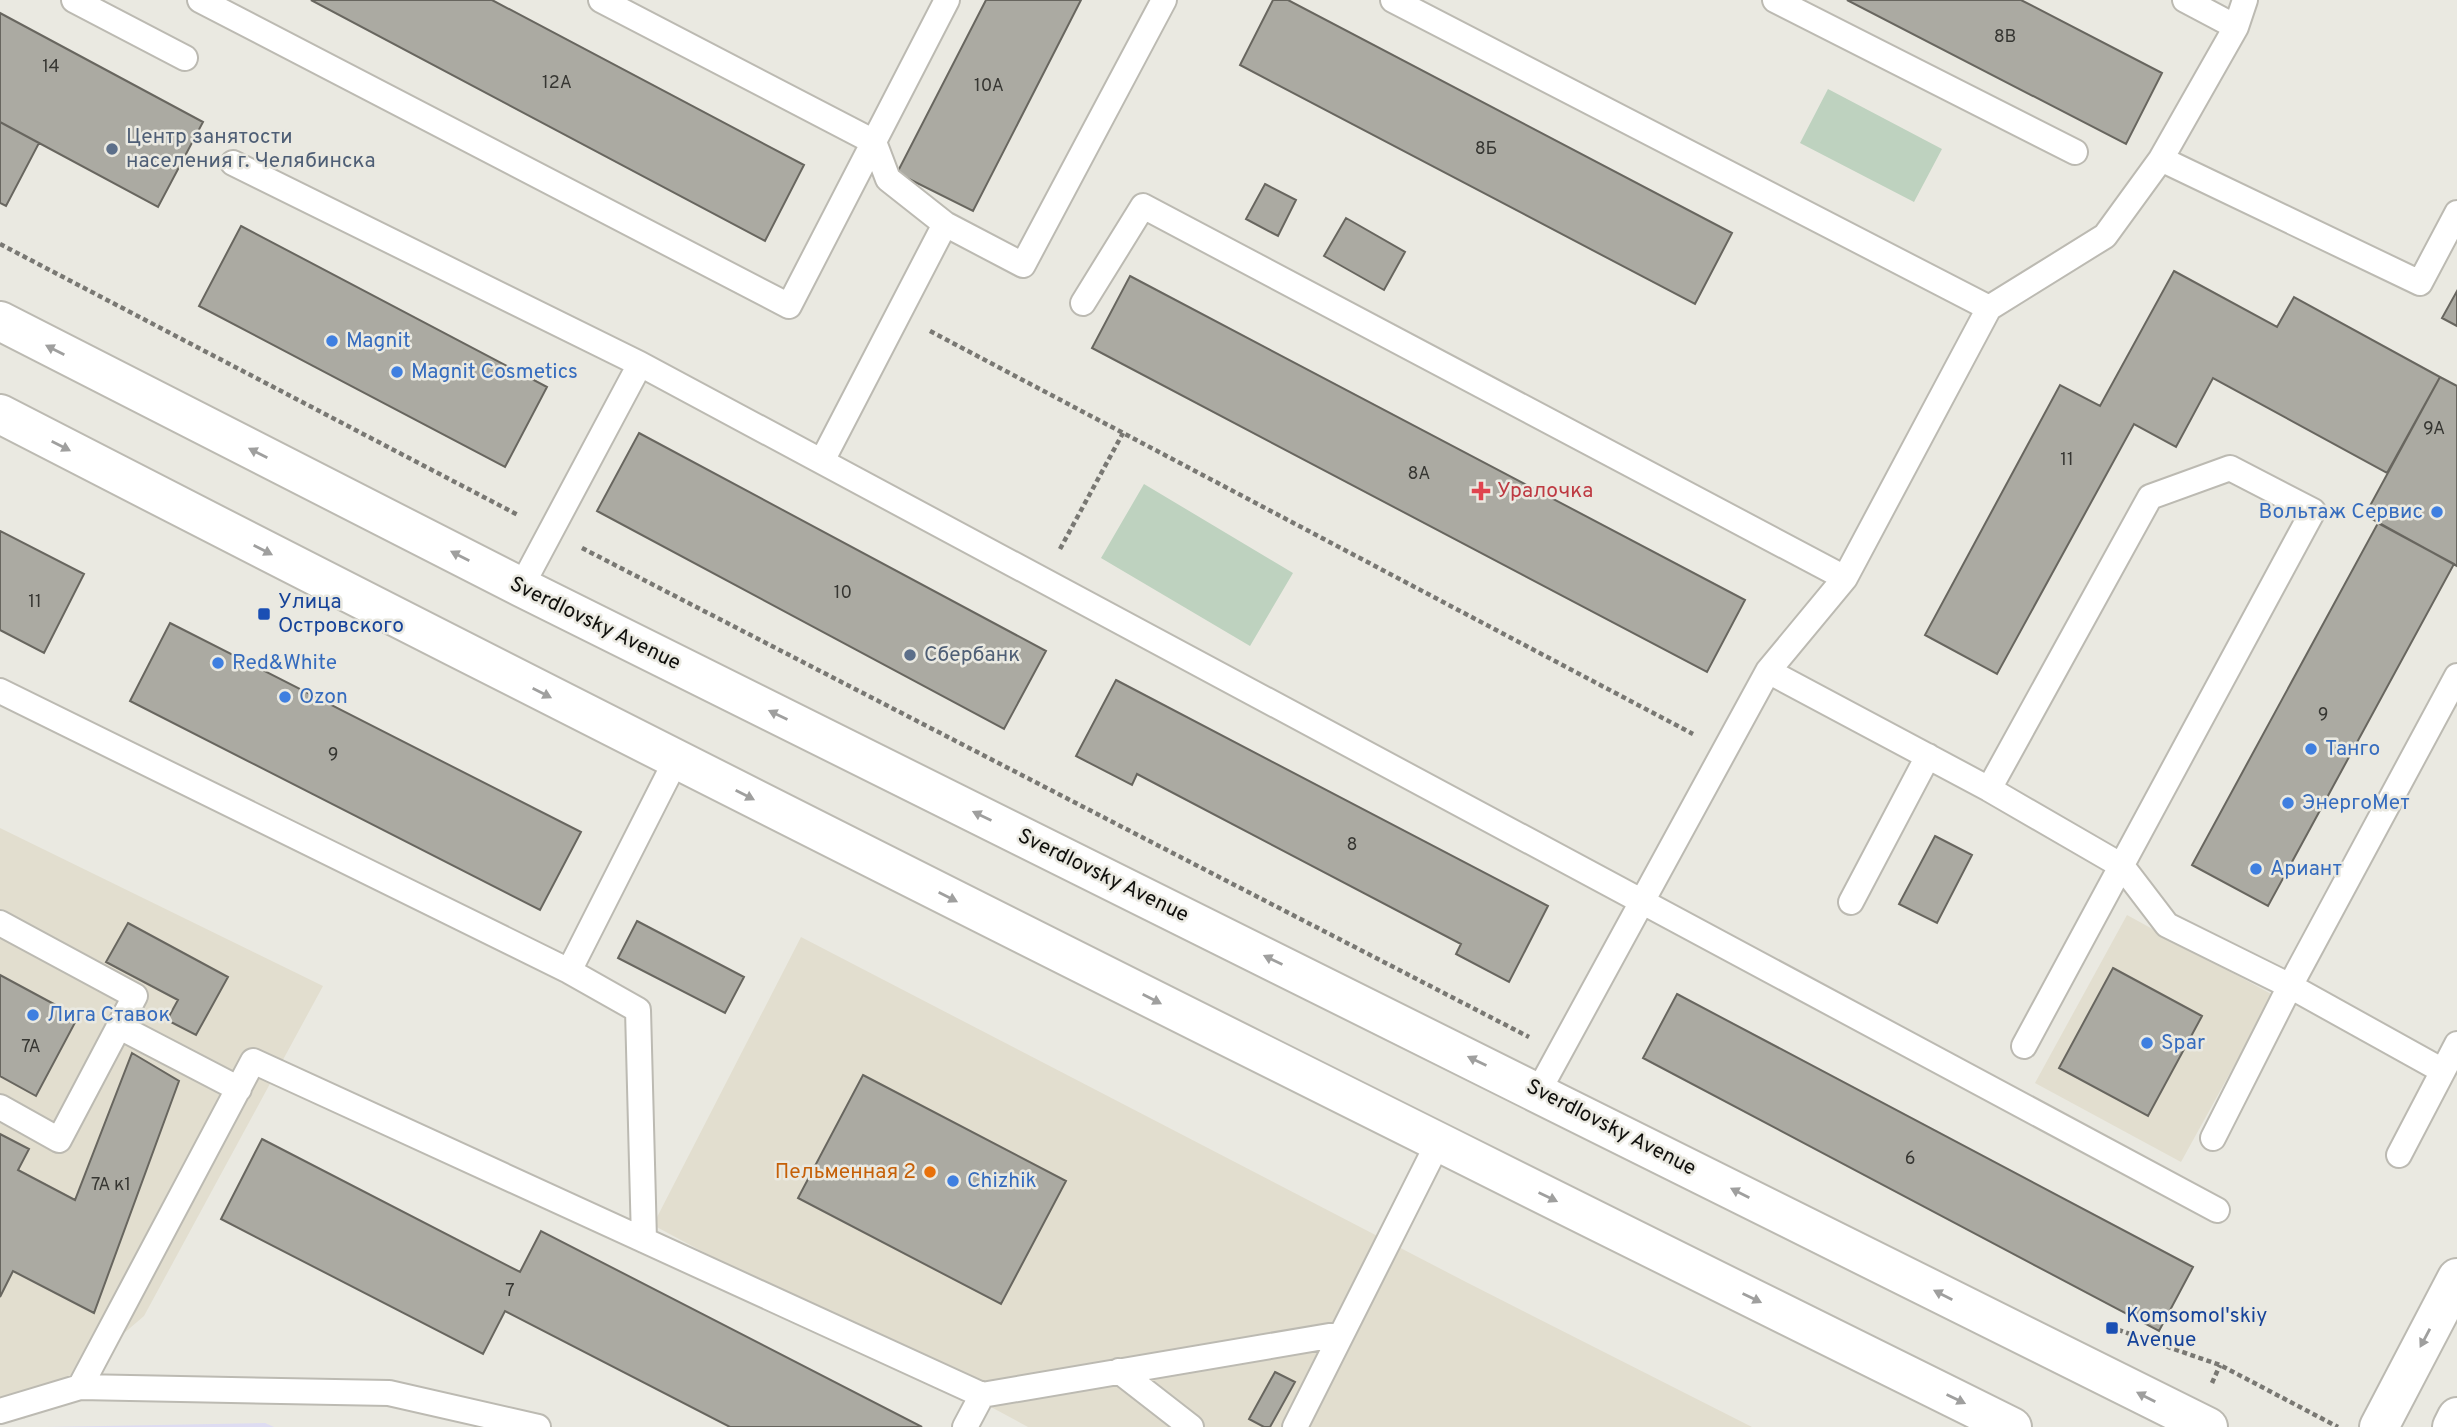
<svg xmlns="http://www.w3.org/2000/svg" width="2457" height="1427" font-family="Overpass,sans-serif">
<style>
.built{fill:#e2decf}
.industrial{fill:#dedcf2}
.green{fill:#bed2bf}
.building{fill:#abaaa2;stroke:#68665f;stroke-width:2}
.lines{fill:none;stroke-linecap:round;stroke-linejoin:round}
.lane-casing{stroke:#bcbab2;stroke-width:28}
.secondary-casing{stroke:#bcbab2;stroke-width:42}
.primary-casing{stroke:#bcbab2;stroke-width:42}
.path{stroke:#797873;stroke-width:4.5;stroke-dasharray:5 3.5;stroke-linecap:butt}
.lane{stroke:#fff;stroke-width:24}
.secondary{stroke:#fff;stroke-width:38}
.primary{stroke:#fff;stroke-width:38}
.oneway{fill:#9f9f9e}
.service-dot{fill:#5c6f8a;stroke:#eae9e1;stroke-width:2.5}
.shop-dot{fill:#3f7fe0;stroke:#eae9e1;stroke-width:2.5}
.health-dot{fill:#e0444e;stroke:#eae9e1;stroke-width:2.5}
.transit-dot{fill:#1a4fb4;stroke:#eae9e1;stroke-width:2.5}
.food-dot{fill:#e8710a;stroke:#eae9e1;stroke-width:2.5}
.labels{text-anchor:middle;dominant-baseline:central;stroke-width:5;stroke-linejoin:round;paint-order:stroke}
.number-label{font-size:18px;fill:#363632}
.service-label{font-size:21px;fill:#4e5e75;stroke:#eae9e1;text-anchor:start}
.shop-label{font-size:21px;fill:#366cbe;stroke:#eae9e1;text-anchor:start}
.health-label{font-size:21px;fill:#be3a42;stroke:#eae9e1;text-anchor:start}
.transit-label{font-size:21px;fill:#164399;stroke:#eae9e1;text-anchor:start}
.street-label{font-size:21px;fill:#0f0f0c;stroke:#eae9e1}
.food-label{font-size:21px;fill:#c56008;stroke:#eae9e1;text-anchor:end}
</style>
<rect width="100%" height="100%" fill="#eae9e1"/>
<path class="built" d="M0,828L323,986L144,1316L24,1419L0,1409Z
M2127,915L2273,995L2181,1162L2035,1083Z
M801,937L1466,1282L1752,1427H1028L653,1225Z"/>
<path class="industrial" d="M265,1423L274,1427H47Z"/>
<path class="green" d="M1828,89L1942,149L1914,202L1800,143Z
M1144,484L1293,573L1250,646L1101,558Z"/>
<path class="building" d="M311,0H492L804,165L765,241Z
M986,0H1081L973,211L897,173Z
M1273,0H1288L1732,233L1695,304L1240,65Z
M1847,0H2021L2162,73L2126,144Z
M0,13L203,122L158,207L0,122Z
M0,122L39,143L6,206L0,203Z
M1265,184L1296,200L1278,236L1246,219Z
M1346,218L1405,252L1384,290L1324,256Z
M241,226L547,387L505,467L199,306Z
M2174,271L2277,327L2294,297L2440,377L2387,473L2213,378L2176,447L2134,424L1997,674L1925,635L2060,385L2100,406Z
M1130,276L1745,600L1707,672L1092,348Z
M2457,291V326L2442,318Z
M2440,377L2457,386V566L2365,515Z
M639,433L1046,651L1004,729L597,511Z
M2378,523L2454,564L2268,906L2192,865Z
M0,531L84,574L44,653L0,630Z
M170,623L581,832L540,910L130,701Z
M1116,680L1548,906L1509,982L1456,954L1461,944L1137,774L1132,785L1076,756Z
M1935,836L1972,855L1937,923L1899,904Z
M637,921L744,977L725,1013L618,958Z
M128,923L228,977L196,1035L167,1020L178,1000L106,962Z
M2113,968L2202,1016L2148,1116L2059,1068Z
M0,975L78,1017L36,1096L0,1076Z
M1677,994L2193,1267L2159,1331L1643,1058Z
M132,1053L179,1081L94,1313L13,1271L0,1297V1134L29,1149L18,1170L75,1200Z
M863,1075L1066,1181L1001,1304L798,1198Z
M262,1139L520,1272L541,1231L922,1427H730L505,1311L483,1354L221,1219Z
M1275,1372L1295,1382L1270,1427H1264L1249,1419Z"/>
<g class="lines">
<g class="lane-casing">
<path id="lane" d="M74,0L185,58
M200,0L789,306L947,0
M601,0L874,142L888,179L945,224
M1393,0L1989,308
M1775,0L2075,152
M2185,0L2236,27
M2161,159L2420,283L2457,213
M233,163L640,364L2217,1210
M1083,303L1143,206L1845,578
M822,461L945,224L1023,265L1164,0
M521,587L640,364
M1768,671L1989,789L2122,866L2167,925L2290,986L2443,1071
M0,691L569,971L638,1010L644,1240
M1989,789L2150,497L2230,468L2313,511L2024,1046
M1851,902L1928,756
M0,923L135,996L59,1140L0,1107
M569,971L676,760
M120,1027L239,1089
M1538,1092L1768,671L1845,578L1989,308L2105,236L2161,159L2236,27L2245,0
M2213,1138L2290,986L2457,676
M2399,1155L2457,1044
M1119,1371L1191,1427
M80,1387L253,1061L982,1395
M0,1411L80,1387L389,1393L538,1427
M965,1427L982,1395L1341,1334
M1295,1427L1438,1143"/>
</g>
<g class="secondary-casing">
<path id="secondary" d="M2379,1427L2457,1278
M2452,1427L2457,1417"/>
</g>
<g class="primary-casing">
<path id="primary" d="M0,321L521,587L2208,1427
M0,414C668,758 1339,1094 2012,1427"/>
</g>
<path class="path" d="M0,244L518,515
M930,331L1693,734
M582,548L1529,1037
M1060,549L1123,433
M2110,1327L2220,1365L2338,1427
M2212,1383L2220,1365"/>
<use href="#lane" class="lane"/>
<use href="#secondary" class="secondary"/>
<use href="#primary" class="primary"/>
</g>
<defs><path id="oneway-solid" d="M-6-.8H1V-3.2L6.5 0L1 3.2V.8H-6Z" transform="scale(1.75)"/></defs>
<g class="oneway">
<use href="#oneway-solid" transform="translate(55 350) rotate(-153)"/>
<use href="#oneway-solid" transform="translate(61 446) rotate(27)"/>
<use href="#oneway-solid" transform="translate(258 453) rotate(-153)"/>
<use href="#oneway-solid" transform="translate(263 550) rotate(27)"/>
<use href="#oneway-solid" transform="translate(460 556) rotate(-153)"/>
<use href="#oneway-solid" transform="translate(542 693) rotate(27)"/>
<use href="#oneway-solid" transform="translate(778 715) rotate(-154)"/>
<use href="#oneway-solid" transform="translate(745 795) rotate(27)"/>
<use href="#oneway-solid" transform="translate(982 816) rotate(-154)"/>
<use href="#oneway-solid" transform="translate(948 897) rotate(27)"/>
<use href="#oneway-solid" transform="translate(1273 960) rotate(-154)"/>
<use href="#oneway-solid" transform="translate(1152 999) rotate(27)"/>
<use href="#oneway-solid" transform="translate(1477 1061) rotate(-154)"/>
<use href="#oneway-solid" transform="translate(1740 1193) rotate(-153)"/>
<use href="#oneway-solid" transform="translate(1548 1197) rotate(26)"/>
<use href="#oneway-solid" transform="translate(1943 1295) rotate(-153)"/>
<use href="#oneway-solid" transform="translate(1752 1298) rotate(26)"/>
<use href="#oneway-solid" transform="translate(2425 1338) rotate(118)"/>
<use href="#oneway-solid" transform="translate(2146 1397) rotate(-153)"/>
<use href="#oneway-solid" transform="translate(1956 1399) rotate(26)"/>
</g>
<g class="service-dot">
<circle cx="112" cy="149" r="7"/>
<circle cx="910" cy="655" r="7"/>
</g>
<g class="shop-dot">
<circle cx="332" cy="341" r="7"/>
<circle cx="397" cy="372" r="7"/>
<circle cx="2437" cy="512" r="7"/>
<circle cx="218" cy="663" r="7"/>
<circle cx="285" cy="697" r="7"/>
<circle cx="2311" cy="749" r="7"/>
<circle cx="2288" cy="803" r="7"/>
<circle cx="2256" cy="869" r="7"/>
<circle cx="33" cy="1015" r="7"/>
<circle cx="2147" cy="1043" r="7"/>
<circle cx="953" cy="1181" r="7"/>
</g>
<path class="health-dot" d="M1477.5 480.5h7v7h7v7h-7v7h-7v-7h-7v-7h7z"/>
<g class="transit-dot">
<rect x="257" y="607" width="14" height="14" rx="3.5"/>
<rect x="2105" y="1321" width="14" height="14" rx="3.5"/>
</g>
<circle class="food-dot" cx="930" cy="1172" r="7"/>
<g class="labels">
<g class="number-label">
<text x="2005" y="37">8В</text>
<text x="51" y="67">14</text>
<text x="557" y="83">12А</text>
<text x="989" y="86">10А</text>
<text x="1486" y="149">8Б</text>
<text x="2434" y="429">9А</text>
<text x="2067" y="460">11</text>
<text x="1419" y="474">8А</text>
<text x="843" y="593">10</text>
<text x="35" y="602">11</text>
<text x="2323" y="715">9</text>
<text x="333" y="755">9</text>
<text x="1352" y="845">8</text>
<text x="31" y="1047">7А</text>
<text x="1910" y="1159">6</text>
<text x="111" y="1185">7А к1</text>
<text x="510" y="1291">7</text>
</g>
<g class="service-label">
<text x="126" y="137">Центр занятости<tspan x="126" dy="24">населения г. Челябинска</tspan></text>
<text x="924" y="655">Сбербанк</text>
</g>
<g class="shop-label">
<text x="346" y="341">Magnit</text>
<text x="411" y="372">Magnit Cosmetics</text>
<text x="2423" y="512" text-anchor="end">Вольтаж Сервис</text>
<text x="232" y="663">Red&amp;White</text>
<text x="299" y="697">Ozon</text>
<text x="2325" y="749">Танго</text>
<text x="2302" y="803">ЭнергоMет</text>
<text x="2270" y="869">Ариант</text>
<text x="47" y="1015">Лига Ставок</text>
<text x="2161" y="1043">Spar</text>
<text x="967" y="1181">Chizhik</text>
</g>
<g class="health-label">
<text x="1497" y="491">Уралочка</text>
</g>
<g class="transit-label">
<text x="278" y="602">Улица<tspan x="278" dy="24">Островского</tspan></text>
<text x="2126" y="1316">Komsomol'skiy<tspan x="2126" dy="24">Avenue</tspan></text>
</g>
<g class="street-label">
<text transform="translate(595 624) rotate(26)">Sverdlovsky Avenue</text>
<text transform="translate(1103 876) rotate(26)">Sverdlovsky Avenue</text>
<text transform="translate(1611 1128) rotate(27)">Sverdlovsky Avenue</text>
</g>
<g class="food-label">
<text x="916" y="1172">Пельменная 2</text>
</g>
</g>
</svg>
